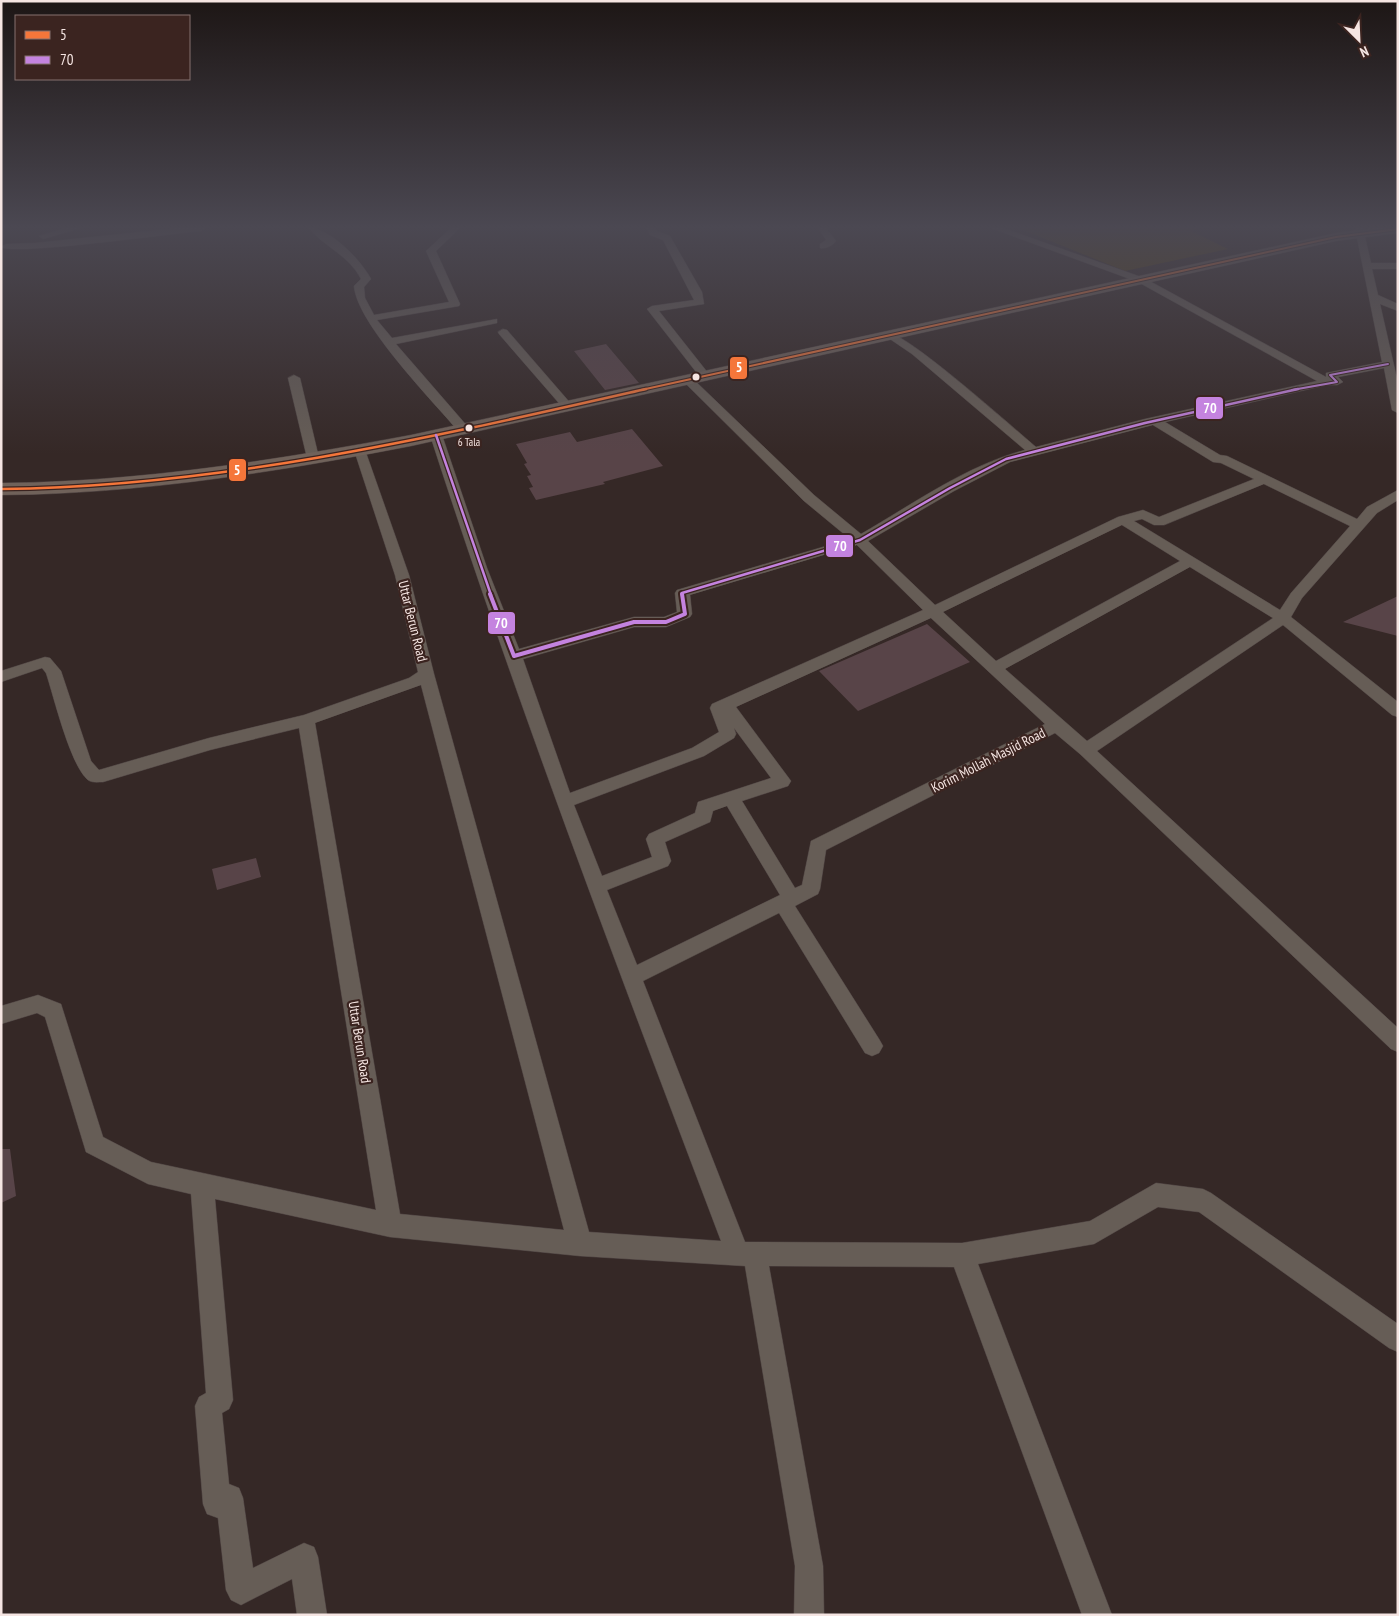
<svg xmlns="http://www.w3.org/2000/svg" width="1399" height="1616" font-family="'PT Sans Narrow',sans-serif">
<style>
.green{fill:#523e10}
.building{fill:#584448}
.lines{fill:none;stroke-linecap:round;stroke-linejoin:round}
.street-casing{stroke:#4e4342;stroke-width:1}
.highway-casing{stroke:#4e4342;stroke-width:1}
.street{fill:#665d56;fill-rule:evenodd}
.highway{fill:#70625a;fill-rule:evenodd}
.bus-1-far1-casing{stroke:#3b2420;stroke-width:4}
.bus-1-casing{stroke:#3b2420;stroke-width:5}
.bus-2-far2-casing{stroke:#3b2420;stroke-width:4}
.bus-2-far1-casing{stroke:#3b2420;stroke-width:5}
.bus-2-casing{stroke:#3b2420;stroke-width:8}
.bus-1-far1{stroke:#f5763a;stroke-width:2}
.bus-1{stroke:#f5763a;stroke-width:2.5}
.bus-2-far2{stroke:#c483df;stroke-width:2}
.bus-2-far1{stroke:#c483df;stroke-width:2.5}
.bus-2{stroke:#c483df;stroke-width:4}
.bus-dot{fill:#f5e5e2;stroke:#3b2420;stroke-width:2}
.labels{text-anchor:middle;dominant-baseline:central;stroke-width:4.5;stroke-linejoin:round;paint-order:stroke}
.far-bus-label{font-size:11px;fill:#f5e5e2;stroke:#3b2420}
.street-label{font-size:14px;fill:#f5e5e2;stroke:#3b2420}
.line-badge{stroke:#3b2420;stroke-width:2}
.badge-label{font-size:14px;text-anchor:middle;font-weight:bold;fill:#fff}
</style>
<rect width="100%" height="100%" fill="#352826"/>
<path class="green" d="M1018,228H1202L1191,231L1228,249L1125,271Z"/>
<path class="building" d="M606,344L639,383L605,390L574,351Z
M632,429L663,466L603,482L605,484L536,500L529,488L533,487L527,476L531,475L524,464L527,463L516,444L570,432L577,442Z
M1398,596V636L1343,622Z
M927,624L970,662L858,711L819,671Z
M256,858L261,877L217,890L212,869Z
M1,1149H10L16,1196L1,1203Z"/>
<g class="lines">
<g class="street-casing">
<path id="street" d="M66,228H81L43,239L39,236Z
M178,228H205L201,231C175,233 12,256 1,247L6,244L35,243Z
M309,228C330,228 361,260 371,279L364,287L365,298L374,315L449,302L426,251L451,228H460L436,251L460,304L459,306L377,320L392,338L497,319V323L396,344L468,427V433H460C433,401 357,324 354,286L361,279C349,255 324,247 309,228Z
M647,228H655L657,231L670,236L702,292L704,304L659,311L708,373V377H700L647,309L652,306L694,300L663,240L650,235Z
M818,228H826L836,241C832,246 826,249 820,248V244L826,240Z
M991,228H1003L1144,278L1326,377V373L1382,362L1355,228H1363L1371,263H1398V269H1372L1378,295L1398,304V311L1380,304L1398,383V413L1392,410L1384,368L1338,377L1343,382L1337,385H1327L1165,422L1220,455L1227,456L1357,519L1367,507L1398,490V500L1377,513L1302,598L1291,617L1398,702V717L1392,715L1283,625L1097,751L1398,1028V1052L1391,1049L1080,754L1055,733L826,850L820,889L818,894L795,906L879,1039L883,1046L879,1053L872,1056L865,1053L779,913L643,981L745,1242L962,1243L1090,1221L1156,1183L1203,1189L1211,1193L1398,1324V1352L1389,1348L1199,1212L1158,1207L1094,1244L978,1264L1112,1615H1082L954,1267L769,1266L823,1566L824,1615H794L795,1566L745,1266L580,1256L390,1237L215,1199L233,1400L229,1409L222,1413L229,1484L239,1488L243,1498L253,1568L304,1543L314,1547L318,1557L327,1615H297L292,1579L241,1605L231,1600L226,1590L218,1518L207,1514L203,1504L195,1406L199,1397L206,1393L191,1194L148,1184L86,1152L45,1017L37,1013L1,1024V1006L38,995L61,1004L103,1137L151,1162L376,1210L299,728L210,750L103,782C98,782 92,783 88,780C70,765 54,697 46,673L42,668L1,682V671L45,657L50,658L61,671L91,761L99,770L209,738L304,715L409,678L418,672L395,575L354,450L360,446L364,447L409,575L434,674L589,1232L721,1241C620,974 518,707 430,435L436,431L442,435L487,568L519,649L634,617H664L677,612L675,593L677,590L850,539L804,501L683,381V377H691L814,495L861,534C913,504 967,465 1025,450L912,354L887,337V333C903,329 1017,431 1036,447L1145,419L1317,381L1138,282ZM1153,425L1213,462L1221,463L1254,479L1159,517L1143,510L1118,517L935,605L868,541L954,491L1010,462ZM1264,484L1350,526L1291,593L1280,610L1134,521L1142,519L1154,525H1164ZM1122,525L1180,561L996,661L943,612ZM857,545L923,610L712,704L710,708L719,732L692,748L570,793L523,659L634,627H666L690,617L692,614L690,595ZM1190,567L1273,618L1087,741L1005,669ZM931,618L1045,724L811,841L802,885L795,888L742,801L788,786L791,781L736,707ZM421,685L564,1230L400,1214L315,723ZM734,728L771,778L698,802L695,813L649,834L646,839L652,857L602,876L574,805L704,756L734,738L736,734ZM727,806L780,895L637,965L607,890L668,866L671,861L665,842L710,822L713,811Z
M503,329L507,330L572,405V409H564L499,334L498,332Z
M294,375L300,378L319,458L313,462L307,458L288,378Z"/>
</g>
<g class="highway-casing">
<path id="highway" d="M1374,228H1398V233L1336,241L411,446C276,472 139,494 1,495V483C139,482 276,460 411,435L1336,233Z"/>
</g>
<use href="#street" class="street"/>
<use href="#highway" class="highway"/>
<g class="bus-1-far1-casing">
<path id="bus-1-far1" d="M641,390L1336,237L1398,229"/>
</g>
<g class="bus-1-casing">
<path id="bus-1" d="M1,489C219,487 434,437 646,389"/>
</g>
<g class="bus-2-far2-casing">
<path id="bus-2-far2" d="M1292,390L1337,382L1330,375L1388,364"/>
</g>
<g class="bus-2-far1-casing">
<path id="bus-2-far1" d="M436,435L491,595
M682,595V593L860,540L950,488L1006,459L1145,423L1298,389"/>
</g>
<g class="bus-2-casing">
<path id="bus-2" d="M490,594L514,656L634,622H666L685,614L682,594"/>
</g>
<use href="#bus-1-far1" class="bus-1-far1"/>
<use href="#bus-1" class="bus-1"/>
<use href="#bus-2-far2" class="bus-2-far2"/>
<use href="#bus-2-far1" class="bus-2-far1"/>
<use href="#bus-2" class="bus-2"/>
</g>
<linearGradient id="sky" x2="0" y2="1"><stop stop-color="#1d1615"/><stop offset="0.5" stop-color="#4b4852"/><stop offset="1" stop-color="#4b4852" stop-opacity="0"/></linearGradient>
<rect width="1399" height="454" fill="url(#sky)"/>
<g class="bus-dot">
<circle cx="696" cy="377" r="4.5"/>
<circle cx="469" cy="428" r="4.5"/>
</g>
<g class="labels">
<g class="far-bus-label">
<text x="469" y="442">6 Tala</text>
</g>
<g class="street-label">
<text transform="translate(413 621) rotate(76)">Uttar Berun Road</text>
<text transform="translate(988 760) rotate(-27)">Korim Mollah Masjid Road</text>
<text transform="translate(360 1042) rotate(81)">Uttar Berun Road</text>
</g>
</g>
<g class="line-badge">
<rect x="729" y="356" width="19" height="24" rx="5" fill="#f5763a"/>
<rect x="1195" y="396" width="29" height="24" rx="5" fill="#c483df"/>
<rect x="228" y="458" width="19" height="24" rx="5" fill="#f5763a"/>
<rect x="825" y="534" width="29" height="24" rx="5" fill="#c483df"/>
<rect x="487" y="611" width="29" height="24" rx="5" fill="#c483df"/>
</g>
<g class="badge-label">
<text x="739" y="372">5</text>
<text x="1210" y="413">70</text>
<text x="237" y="475">5</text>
<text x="840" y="551">70</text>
<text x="501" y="628">70</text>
</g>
<rect width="1399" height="1616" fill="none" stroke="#f5e5e2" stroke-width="5"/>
<rect x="15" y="15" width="175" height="65" fill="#3b2420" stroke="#85716e"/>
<rect x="25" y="31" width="25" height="8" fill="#f5763a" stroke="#85716e"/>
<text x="60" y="40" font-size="15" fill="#f5e5e2">5</text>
<rect x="25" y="56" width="25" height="8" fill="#c483df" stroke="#85716e"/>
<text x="60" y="65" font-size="15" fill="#f5e5e2">70</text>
<g transform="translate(1359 40) rotate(156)" stroke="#3b2420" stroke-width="4" paint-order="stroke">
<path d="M0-4L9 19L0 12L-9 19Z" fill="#f5e5e2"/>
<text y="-8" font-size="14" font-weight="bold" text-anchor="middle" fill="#f5e5e2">N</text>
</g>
</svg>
